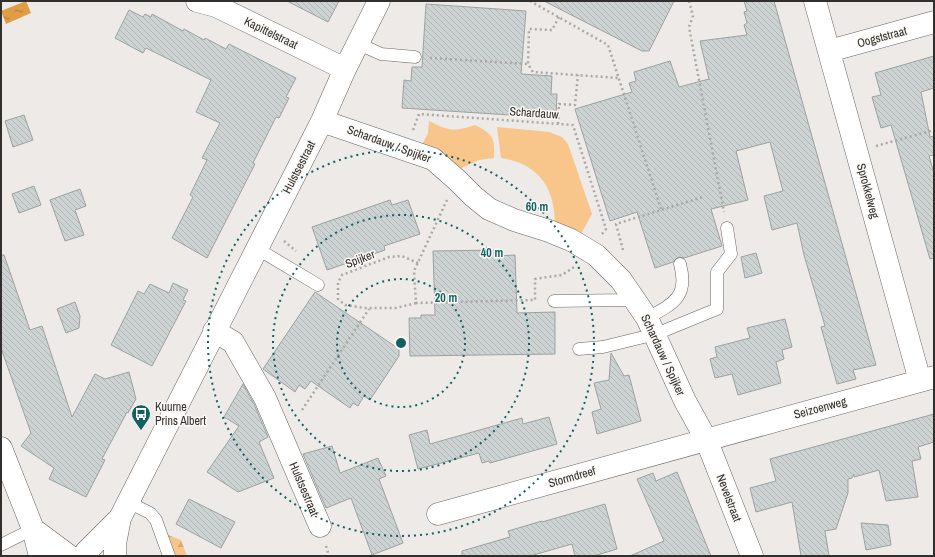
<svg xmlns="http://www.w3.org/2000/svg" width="935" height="557" font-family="'Archivo Narrow',sans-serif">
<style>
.green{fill:#f8c68b}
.forest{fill:url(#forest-firs)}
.water{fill:url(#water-ripples)}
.building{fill:url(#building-back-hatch);stroke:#9ca1a1}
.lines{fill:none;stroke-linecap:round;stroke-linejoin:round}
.lane-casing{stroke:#686563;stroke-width:13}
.street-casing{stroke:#686563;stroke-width:23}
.path{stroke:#aaa8a5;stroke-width:2.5;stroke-dasharray:2 3;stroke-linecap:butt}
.lane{stroke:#fff;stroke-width:12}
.street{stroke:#fff;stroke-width:22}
.ring{fill:none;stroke:#106163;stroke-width:2;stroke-dasharray:2 4}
.labels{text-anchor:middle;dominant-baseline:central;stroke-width:3;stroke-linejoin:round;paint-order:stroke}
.street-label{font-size:12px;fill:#302f2d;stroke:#fbf8f5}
.poi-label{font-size:12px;fill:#302f2d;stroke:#fbf8f5;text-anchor:start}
.centre{fill:#106163;stroke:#fbf8f5;stroke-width:2}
.ring-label{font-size:12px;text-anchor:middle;font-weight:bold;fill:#106163;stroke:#fbf8f5;stroke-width:3;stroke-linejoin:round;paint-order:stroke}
</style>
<defs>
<pattern id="forest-firs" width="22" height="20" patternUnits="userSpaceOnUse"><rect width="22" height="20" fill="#f8c68b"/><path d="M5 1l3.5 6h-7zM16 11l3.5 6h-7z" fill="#d5aa78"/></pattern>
<pattern id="water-ripples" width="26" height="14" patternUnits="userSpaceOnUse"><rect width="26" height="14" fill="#df9d46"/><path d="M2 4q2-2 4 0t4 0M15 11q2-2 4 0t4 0" fill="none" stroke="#b5803b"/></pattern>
<pattern id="building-back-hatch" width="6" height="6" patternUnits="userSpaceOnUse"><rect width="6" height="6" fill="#cdd2d2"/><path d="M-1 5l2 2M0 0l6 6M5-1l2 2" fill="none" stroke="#b0b5b5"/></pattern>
</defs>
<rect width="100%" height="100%" fill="#edeae7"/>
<path class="green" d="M429,121C449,131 454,132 475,125C493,134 495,138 494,158L479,160L457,170L422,145L428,133Z
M497,127L549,132L562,137L568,144L592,214L580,236L555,225C555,188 539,164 501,158Z"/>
<path class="forest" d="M168,535L181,540L187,556H176Z"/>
<path class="water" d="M26,1L31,13L6,24L1,11Z"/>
<path class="building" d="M287,1H339L328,22Z
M544,1H674L649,51H642Z
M744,1H774L876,365L853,370L856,379L837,384L821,327L825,326L804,255L797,223L772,230L764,196L783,191L770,142L736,151L748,200L711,209L722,246L684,258L678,257L673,262L655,268L637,212L610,221L575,109L632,92L629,83L636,81L634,72L670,61L679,87L709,79L700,41L747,35L744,25L747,23L744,12L747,11Z
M426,4L526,11L521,74L552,76L551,94H557L556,118L402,108L404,80L411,81L412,67H422Z
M129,10L143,17L145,14L151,17L152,14L183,31L184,29L204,40L205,38L226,49L229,44L296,78L286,97L289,98L279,118L276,117L253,163L255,164L207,258L172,238L193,197L190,195L207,160L202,158L220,123L196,112L211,80L146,48L143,53L115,38Z
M934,56V88L921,92L930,137L934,136V155L929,156L934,173V258L930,259L891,125L881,128L872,97L881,95L875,73Z
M24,115L33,140L13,147L5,121Z
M34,186L41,205L19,213L12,194Z
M80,189L86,206L75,210L84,235L65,241L50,200Z
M390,200L392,205L408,200L420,234L384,246L385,250L327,270L312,227Z
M498,250V256L515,255L517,313L555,312V354L410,356L409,318H421V315H435L433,251Z
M756,253L762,273L745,278L741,257Z
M1,255H4L30,330L42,326L72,417L95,374L105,379L129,372L136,399L128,413L127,412L102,459L105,460L86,497L49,479L54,468L21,446L31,433L1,348Z
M173,283L188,290L183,300L186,301L152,366L111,345L138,291L144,294L150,284L169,293Z
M315,292L399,349V356L370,400L364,396L358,406L353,403L350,408L311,381L305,389L299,385L295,392L263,369Z
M75,302L80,316L79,328L66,333L57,309Z
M785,319L792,347L782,350L784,359L776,362L781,383L738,395L732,374L715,378L710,359L717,357L715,347L750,338L747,328Z
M611,353L624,376L629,375L641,421L597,434L592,412L601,409L594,383L609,380Z
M243,384L254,404L268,437L259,442L274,478L238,492L207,472L239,426L224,417Z
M934,414V442L918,447L921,459L912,461L918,497L886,501L879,470L854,477V474L852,478L848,479V493L836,529L825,531L829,556H801L792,502L756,512L750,488L776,481L770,459Z
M549,417L557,444L490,463L489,461L482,463L479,453L418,469L409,435L427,430L430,444L522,418L523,424Z
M332,446L340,473L378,458L386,476L379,479L403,543L372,555L351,498L326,508L303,454Z
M677,472L711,556H630L664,541L637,479L653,473L656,481Z
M189,499L235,522L221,548L176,524Z
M605,504L617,549L594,556H575L572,544L530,556H462V551L510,537L508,531L542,521V522Z
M861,523L888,525L891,545L866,550Z"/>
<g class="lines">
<g class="lane-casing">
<path id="lane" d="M357,43L381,54L415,57
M256,248L318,285
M554,301L626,300L632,296
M647,318C673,304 689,297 680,264
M579,349L603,347L656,334L717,309V272L731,254L727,228
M128,502L150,513L156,520L169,556
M1,545L33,529"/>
</g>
<g class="street-casing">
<path id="street" d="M197,1L216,6L345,69
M815,1L920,381
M829,51L934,22
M322,121L433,159L457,180L473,196L489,209L514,220L549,231L571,240L596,255L621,280L647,318L685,401L706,439L752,556
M214,331L233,342L265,398L320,526
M1,448L33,529L40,556
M438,514L934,377
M33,529L68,555
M86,552L120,518
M115,556V544L120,518L322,121L345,69L379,1"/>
</g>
<path class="path" d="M530,1L608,45L661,209
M689,1L693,16L689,27L724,212
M559,17L552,30L529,29L528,64L533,72L619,78
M430,58L528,64
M558,124L559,104L575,105L578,75
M413,130L419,114L573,125L606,229L602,234
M876,146L934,130
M447,200L414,271L416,303L535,300V279L562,275L574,267
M284,241L296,251
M623,250L616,224L703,197
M416,303L396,308H364L345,305L338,299V283L342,275L389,257L402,256L418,263
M302,410L369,309
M326,546L329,556"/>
<use href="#lane" class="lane"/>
<use href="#street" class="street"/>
</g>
<g class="ring">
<circle cx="401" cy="343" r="64"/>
<circle cx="401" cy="343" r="128"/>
<circle cx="401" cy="343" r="193"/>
</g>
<defs>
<g id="bus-pin" transform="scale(1)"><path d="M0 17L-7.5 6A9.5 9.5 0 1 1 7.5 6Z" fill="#106163" stroke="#fbf8f5"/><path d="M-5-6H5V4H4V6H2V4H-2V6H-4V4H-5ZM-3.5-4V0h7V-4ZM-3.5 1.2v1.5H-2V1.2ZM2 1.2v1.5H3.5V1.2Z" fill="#fff"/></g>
</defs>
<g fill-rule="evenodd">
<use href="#bus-pin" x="141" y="414"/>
</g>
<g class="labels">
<g class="street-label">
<text transform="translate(271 33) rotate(26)">Kapittelstraat</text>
<text transform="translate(882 37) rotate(-15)">Oogststraat</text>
<text transform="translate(534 113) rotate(4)">Schardauw</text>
<text transform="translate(389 144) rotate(20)">Schardauw / Spijker</text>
<text transform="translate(299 167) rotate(-63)">Hulstsestraat</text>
<text transform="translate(868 191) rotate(75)">Sprokkelweg</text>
<text transform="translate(360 259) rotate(-21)">Spijker</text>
<text transform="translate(663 355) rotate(65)">Schardauw / Spijker</text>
<text transform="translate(820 408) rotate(-15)">Seizoenweg</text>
<text transform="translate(572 477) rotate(-16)">Stormdreef</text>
<text transform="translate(304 489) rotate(67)">Hulstsestraat</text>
<text transform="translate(729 498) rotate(69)">Nevelstraat</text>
</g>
<g class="poi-label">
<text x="155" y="407">Kuurne<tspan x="155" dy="14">Prins Albert</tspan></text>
</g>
</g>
<circle cx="401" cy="343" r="6" class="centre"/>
<g class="ring-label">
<text x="537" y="211">60 m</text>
<text x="492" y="257">40 m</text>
<text x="446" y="302">20 m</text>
</g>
<rect width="935" height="557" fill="none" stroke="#302f2d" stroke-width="4"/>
</svg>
